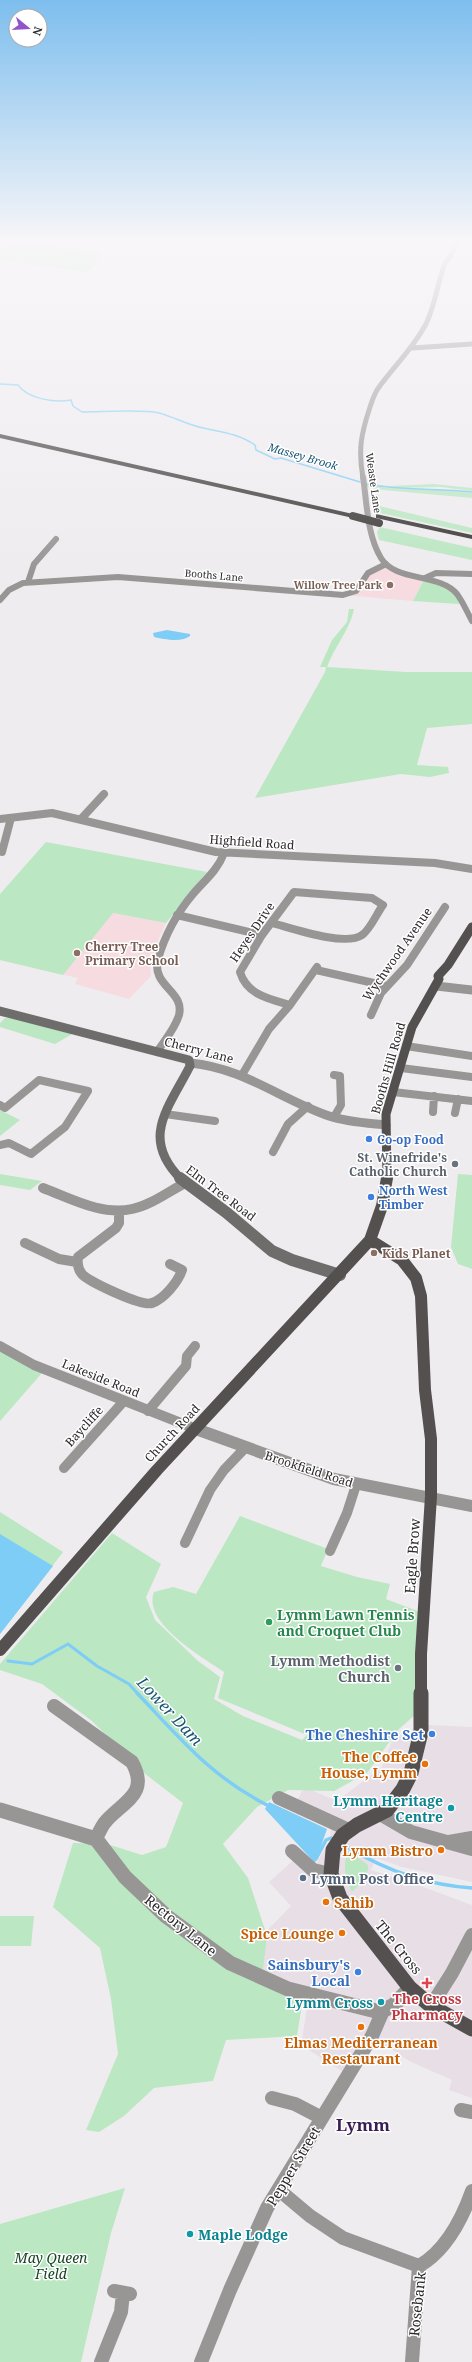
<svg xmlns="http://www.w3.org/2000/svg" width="472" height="2362" font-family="'Noto Serif',serif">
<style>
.built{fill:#e7dee6}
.education{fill:#f6dbe1}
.green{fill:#bbe7c3}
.water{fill:#7ecdf7}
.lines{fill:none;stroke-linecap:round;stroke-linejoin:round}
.stream-far2{stroke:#7ecdf7;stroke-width:1.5}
.stream-far1{stroke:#7ecdf7;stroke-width:3}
.stream{stroke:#7ecdf7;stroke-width:3.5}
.minor-far3{stroke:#989695;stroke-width:6}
.minor-far2{stroke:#989695;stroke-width:8}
.minor-far1{stroke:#989695;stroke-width:10}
.minor{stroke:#989695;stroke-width:14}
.tertiary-far4{stroke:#989695;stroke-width:5}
.tertiary-far3{stroke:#989695;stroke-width:6}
.tertiary-far2{stroke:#989695;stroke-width:9}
.tertiary-far1{stroke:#989695;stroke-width:12}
.tertiary{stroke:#989695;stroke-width:15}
.secondary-far1{stroke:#6f6d6c;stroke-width:9}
.secondary{stroke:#6f6d6c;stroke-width:12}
.primary-far2{stroke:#53504f;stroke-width:9}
.primary-far1{stroke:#53504f;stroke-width:12}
.primary{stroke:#53504f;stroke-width:15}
.motorway{fill:#3b3837;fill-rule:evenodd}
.motorway-bridge{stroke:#3b3837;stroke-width:8}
.education-dot{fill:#8d6e63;stroke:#fff;stroke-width:1.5}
.shop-dot{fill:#3f7fe0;stroke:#fff;stroke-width:1.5}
.worship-dot{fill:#6b7280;stroke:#fff;stroke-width:1.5}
.leisure-dot{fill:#2e9e5b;stroke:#fff;stroke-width:1.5}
.food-dot{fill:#e8710a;stroke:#fff;stroke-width:1.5}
.culture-dot{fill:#0f9aa8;stroke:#fff;stroke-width:1.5}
.service-dot{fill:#5c6f8a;stroke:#fff;stroke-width:1.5}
.health-dot{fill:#e0444e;stroke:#fff;stroke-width:1.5}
.labels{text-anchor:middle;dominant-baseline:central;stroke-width:3;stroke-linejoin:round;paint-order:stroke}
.far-street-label{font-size:10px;fill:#2b292a;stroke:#fff}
.far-education-label{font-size:10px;font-weight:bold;fill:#785e54;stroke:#fff;text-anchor:end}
.far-water-label{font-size:11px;font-style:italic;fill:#195673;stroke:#fff}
.street-label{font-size:12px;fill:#2b292a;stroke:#fff}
.education-label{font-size:12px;font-weight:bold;fill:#785e54;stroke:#fff;text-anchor:start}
.shop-label{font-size:12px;font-weight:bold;fill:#366cbe;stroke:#fff;text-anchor:start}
.worship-label{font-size:12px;font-weight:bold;fill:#5b616d;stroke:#fff;text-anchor:end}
.near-street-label{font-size:14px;fill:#2b292a;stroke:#fff}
.near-leisure-label{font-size:14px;font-weight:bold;fill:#27864d;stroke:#fff;text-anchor:start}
.near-worship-label{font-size:14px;font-weight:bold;fill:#5b616d;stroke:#fff;text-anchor:end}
.near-shop-label{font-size:14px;font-weight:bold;fill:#366cbe;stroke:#fff;text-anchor:end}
.near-food-label{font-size:14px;font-weight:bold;fill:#c56008;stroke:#fff;text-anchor:end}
.near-culture-label{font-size:14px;font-weight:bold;fill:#0d838f;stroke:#fff;text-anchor:end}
.near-service-label{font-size:14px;font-weight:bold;fill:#4e5e75;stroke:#fff;text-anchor:start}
.near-health-label{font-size:14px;font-weight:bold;fill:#be3a42;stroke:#fff}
.near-park-label{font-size:14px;font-style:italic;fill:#174524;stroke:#fff}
.near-water-label{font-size:16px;font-style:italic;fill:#195673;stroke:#fff}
.near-quarter-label{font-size:17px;font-weight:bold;fill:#3b1d55;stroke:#fff}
</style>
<rect width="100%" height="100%" fill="#efecef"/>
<path class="built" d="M428,1725L472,1727V1882L402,1867L376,1858L371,1870L407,1881L472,1905V2098L449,2090L452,2080L409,2061L372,2036L348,2075L301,2045L310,1991L268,1978L240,1958L291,1906L269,1882L296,1858L316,1864L330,1841L331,1829L293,1809L304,1787L337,1801L382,1767L393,1738Z"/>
<path class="education" d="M386,564L425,578L413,601L343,595L352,593L361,580Z
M113,913L166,923L155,947L150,965L151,976L129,999L75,984L78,978L0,960Z"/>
<path class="green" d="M31,243H50L57,247L99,254L102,258L87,272L0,260V247Z
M366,484L385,488L439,489L472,493V498L383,490L367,487Z
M370,484L389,486L434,484L472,488V491L441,487L393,488Z
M375,505L472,528V533L380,513Z
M380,527L472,548V560L379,540L377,532Z
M425,578L457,594L459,604L413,601Z
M349,609H354C350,630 334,647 327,667L406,672H472V724L427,728L417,765L448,767L449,773L430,777L401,774L255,798L325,672L326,667H320L332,640L347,622Z
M46,842L207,872L166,923L113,913L63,975L0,960V894Z
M11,1017L74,1033L55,1044L0,1027V1023L5,1018Z
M0,1110L20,1120L0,1136Z
M0,1174L42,1181L30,1190L0,1185Z
M458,1174L472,1175V1269L458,1264L451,1247Z
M0,1351L42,1373L0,1421Z
M0,1512L63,1552L0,1634Z
M240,1516L328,1549L321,1566L357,1577L390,1584L386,1599L420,1612L416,1714L398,1730L367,1773L334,1791L288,1790L257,1807L223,1844L248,1878L267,1936L263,1969L303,1998L297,2036L226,2040L213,2081L154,2088L124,2116L99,2132L86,2130L118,2054L111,1999L100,1948L53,1907L73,1843L107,1844L142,1855L166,1847L183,1803L144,1773L92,1721L42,1684L0,1670V1664L112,1533L161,1564L146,1597L155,1620L198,1661L220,1677L214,1699L243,1716L302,1740L307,1735L218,1698L224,1672C202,1657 142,1623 154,1592L173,1587L196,1594Z
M348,1851L368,1865C369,1877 360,1884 352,1892C344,1878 343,1866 348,1851Z
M0,1916H34L31,1946H0Z
M125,2188L111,2233L81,2362H0V2224Z"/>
<path class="water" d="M167,630L190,634V636C182,643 163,639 154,637L153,633Z
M0,1534L53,1566L0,1634Z
M269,1802L327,1829L315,1863L265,1809Z"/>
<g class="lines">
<path class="stream-far2" d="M0,384L18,385C28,399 55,403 71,400L73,406L82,412C102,412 142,409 159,413C174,417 188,425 203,428C222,432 239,434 255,445L256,450L275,459L281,458L360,482
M367,484C402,491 437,488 472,492"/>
<path class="stream-far1" d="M8,1661L32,1664L68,1644L97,1666L129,1684L138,1694"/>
<path class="stream" d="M137,1693C180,1738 210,1776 267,1805
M349,1848C387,1871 428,1885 472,1888
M316,1859L326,1840L331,1838"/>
<path class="minor-far3" d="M425,578L436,573L472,574
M28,582L34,564L56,539
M0,600L9,590L23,583L118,577L343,595L356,591L368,573L386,564"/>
<path class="minor-far2" d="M0,819L52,813L216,852L435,863L472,869
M81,819L104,794
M2,852L11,818
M177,915L262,935
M272,923C291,928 345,947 362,935C370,930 377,913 383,905L372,898L294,892L262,935L240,972C247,995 269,999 290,1005
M316,970L387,986
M371,1015L381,993L407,965L445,907
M406,1046L472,1056
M157,1052C164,1041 175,1029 179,1015C185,991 151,986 158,959C165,935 177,913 193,894C204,881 218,870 224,853
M401,1068L472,1077
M242,1075L269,1029L290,1005L317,967
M334,1075L340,1076L341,1105L334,1117
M393,1092L472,1101
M0,1105L5,1108L39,1080L88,1091L65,1127L31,1154L9,1143L0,1145
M433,1112L434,1096
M455,1113L458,1099
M165,1114L215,1121
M273,1152L288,1124L308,1106"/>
<path class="minor-far1" d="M43,1188C70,1198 102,1216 132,1209C151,1205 168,1192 185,1183
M119,1211V1223L116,1228L78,1257C77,1264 78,1271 84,1276C93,1283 142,1307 152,1303C164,1299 178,1282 182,1270L170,1264
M25,1243L59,1259L77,1262
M0,1346L34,1365L196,1429
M148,1411L186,1366L187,1356L195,1346
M64,1468L123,1402
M185,1543L210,1490L224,1470L246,1447
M330,1551L347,1513L356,1485"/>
<path class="minor" d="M54,1706L132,1762C149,1793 126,1800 107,1820C102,1825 99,1832 96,1839
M279,1798L349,1830
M380,1814L411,1832L472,1849
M449,1842L472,1838
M292,1851L313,1870L331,1874
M431,2006L452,1973L472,1935
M272,2098L295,2104L322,2118
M461,2110L472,2112
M279,2190L310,2216L343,2238L419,2266
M114,2291L130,2294
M101,2362L121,2312L123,2293
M201,2362L230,2290L267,2208L372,2036L382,2013
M412,2362L419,2266C445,2251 462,2219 472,2191"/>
<path class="tertiary-far4" d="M412,348L472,344
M363,478C358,450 361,434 370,407C372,401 374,395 377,390C393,367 412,350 426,324C435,305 437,286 444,266C447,257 453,257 456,243"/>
<path class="tertiary-far3" d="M363,477C367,503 367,535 381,558C395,582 440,573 457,594C463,602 467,612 472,621"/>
<path class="tertiary-far2" d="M436,986L472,990
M190,1063C244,1068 280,1099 329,1116C347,1122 367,1123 386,1125"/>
<path class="tertiary-far1" d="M196,1429L334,1479L472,1506"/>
<path class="tertiary" d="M0,1810L96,1839L125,1877L166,1916L230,1963L288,1989L380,2012L394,2005L410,1988"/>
<path class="secondary-far1" d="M0,1011L189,1060L190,1066C168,1109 140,1138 181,1179"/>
<path class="secondary" d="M180,1178L227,1213L272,1251L292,1260L340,1275"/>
<path class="primary-far2" d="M387,1179L386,1114L412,1027L439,979L438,976L448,965L472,927"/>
<path class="primary-far1" d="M370,1240L402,1260L416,1278L421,1296L425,1390L431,1439V1496L421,1654V1694
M0,1650L157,1470L370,1240L382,1206L387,1178"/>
<path class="primary" d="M421,1693V1732L411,1773L403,1789L387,1810L357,1825L343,1835L333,1850L331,1874L340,1898L410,1988L431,2006L472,2029"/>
<path class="motorway" d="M0,434L353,514L357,516L353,518L0,438Z
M376,514L472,535V539L376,518Z"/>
<path class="motorway-bridge" d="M353,516L379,523"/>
</g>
<linearGradient id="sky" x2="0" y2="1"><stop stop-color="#7dbeee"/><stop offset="0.42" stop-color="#f8f6f8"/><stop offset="1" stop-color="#f8f6f8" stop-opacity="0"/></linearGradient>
<rect width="472" height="574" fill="url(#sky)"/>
<g class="education-dot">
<circle cx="390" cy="585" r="4"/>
<circle cx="77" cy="953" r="4"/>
<circle cx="374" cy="1253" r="4"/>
</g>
<g class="shop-dot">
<circle cx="369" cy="1139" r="4"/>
<circle cx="371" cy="1197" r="4"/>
<circle cx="432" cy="1734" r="4"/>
<circle cx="358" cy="1972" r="4"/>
</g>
<g class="worship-dot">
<circle cx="455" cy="1164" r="4"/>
<circle cx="398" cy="1668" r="4"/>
</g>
<circle class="leisure-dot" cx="269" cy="1622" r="4"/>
<g class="food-dot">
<circle cx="425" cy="1764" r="4"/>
<circle cx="441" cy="1850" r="4"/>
<circle cx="326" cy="1902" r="4"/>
<circle cx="342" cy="1933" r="4"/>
<circle cx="361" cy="2027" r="4"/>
</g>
<g class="culture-dot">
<circle cx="451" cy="1808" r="4"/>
<circle cx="381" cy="2002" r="4"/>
<circle cx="190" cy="2234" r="4"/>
</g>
<circle class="service-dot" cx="303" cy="1878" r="4"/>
<path class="health-dot" d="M425 1977h4v4h4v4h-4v4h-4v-4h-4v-4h4z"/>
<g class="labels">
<g class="far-street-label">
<text transform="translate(374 483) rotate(82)">Weaste Lane</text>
<text transform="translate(214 575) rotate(5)">Booths Lane</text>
</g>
<g class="far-education-label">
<text x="382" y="585">Willow Tree Park</text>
</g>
<g class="far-water-label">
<text transform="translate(303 456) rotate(16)">Massey Brook</text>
</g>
<g class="street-label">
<text transform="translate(252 842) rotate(4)">Highfield Road</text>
<text transform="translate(252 932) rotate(-56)">Heyes Drive</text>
<text transform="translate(397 954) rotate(-55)">Wychwood Avenue</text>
<text transform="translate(199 1050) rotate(15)">Cherry Lane</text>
<text transform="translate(388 1068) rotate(-74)">Booths Hill Road</text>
<text transform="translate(221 1193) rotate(37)">Elm Tree Road</text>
<text transform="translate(101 1378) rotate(22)">Lakeside Road</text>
<text transform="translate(84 1426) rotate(-48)">Baycliffe</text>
<text transform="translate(172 1433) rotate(-47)">Church Road</text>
<text transform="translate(309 1469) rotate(18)">Brookfield Road</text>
</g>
<g class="education-label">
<text x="85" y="946">Cherry Tree<tspan x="85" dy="14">Primary School</tspan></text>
<text x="382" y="1253">Kids Planet</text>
</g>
<g class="shop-label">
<text x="377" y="1139">Co-op Food</text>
<text x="379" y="1190">North West<tspan x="379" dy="14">Timber</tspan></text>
</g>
<g class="worship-label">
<text x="447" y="1157">St. Winefride's<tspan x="447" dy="14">Catholic Church</tspan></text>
</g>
<g class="near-street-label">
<text transform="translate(412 1556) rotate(-86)">Eagle Brow</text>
<text transform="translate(181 1925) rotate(39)">Rectory Lane</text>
<text transform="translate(399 1947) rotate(51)">The Cross</text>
<text transform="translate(293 2166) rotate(-59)">Pepper Street</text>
<text transform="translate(417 2304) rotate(-84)">Rosebank</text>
</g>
<g class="near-leisure-label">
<text x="277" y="1614">Lymm Lawn Tennis<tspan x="277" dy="16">and Croquet Club</tspan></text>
</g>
<g class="near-worship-label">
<text x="390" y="1660">Lymm Methodist<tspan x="390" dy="16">Church</tspan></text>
</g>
<g class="near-shop-label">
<text x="424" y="1734">The Cheshire Set</text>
<text x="350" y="1964">Sainsbury's<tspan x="350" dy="16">Local</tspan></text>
</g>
<g class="near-food-label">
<text x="417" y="1756">The Coffee<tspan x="417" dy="16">House, Lymm</tspan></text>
<text x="433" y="1850">Lymm Bistro</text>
<text x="334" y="1902" text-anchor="start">Sahib</text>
<text x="334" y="1933">Spice Lounge</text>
<text x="361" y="2042" text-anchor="middle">Elmas Mediterranean<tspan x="361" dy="16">Restaurant</tspan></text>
</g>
<g class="near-culture-label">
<text x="443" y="1800">Lymm Heritage<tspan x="443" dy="16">Centre</tspan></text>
<text x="373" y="2002">Lymm Cross</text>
<text x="198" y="2234" text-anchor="start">Maple Lodge</text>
</g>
<g class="near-service-label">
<text x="311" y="1878">Lymm Post Office</text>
</g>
<g class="near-health-label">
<text x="427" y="1998">The Cross<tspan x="427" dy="16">Pharmacy</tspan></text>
</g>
<g class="near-park-label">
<text x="51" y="2257">May Queen<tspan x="51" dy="16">Field</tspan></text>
</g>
<g class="near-water-label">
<text transform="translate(170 1711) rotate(47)">Lower Dam</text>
</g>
<g class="near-quarter-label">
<text x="363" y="2124">Lymm</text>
</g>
</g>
<g transform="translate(28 28) rotate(108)"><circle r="19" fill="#ffffff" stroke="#aaa9aa"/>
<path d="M0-3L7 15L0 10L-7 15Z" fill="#9254ca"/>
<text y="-6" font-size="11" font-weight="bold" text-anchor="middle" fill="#2b292a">N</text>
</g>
</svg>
